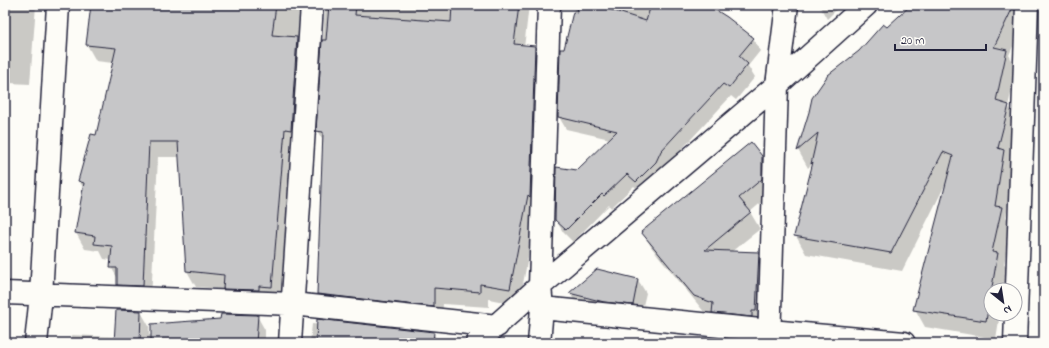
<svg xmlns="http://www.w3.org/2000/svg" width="1049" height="348" font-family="'Indie Flower',sans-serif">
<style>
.shadow{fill:#0003}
.building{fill:#c6c6c8;stroke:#22223b}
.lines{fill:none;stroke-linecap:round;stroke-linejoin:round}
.minor-casing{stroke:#22223b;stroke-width:25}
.minor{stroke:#fdfcf7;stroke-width:22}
</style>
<rect width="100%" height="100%" fill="#fdfcf7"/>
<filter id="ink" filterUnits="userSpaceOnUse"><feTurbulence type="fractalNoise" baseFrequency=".025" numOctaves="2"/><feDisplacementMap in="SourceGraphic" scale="8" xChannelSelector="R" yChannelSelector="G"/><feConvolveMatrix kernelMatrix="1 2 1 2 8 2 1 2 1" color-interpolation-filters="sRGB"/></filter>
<g filter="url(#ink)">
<path class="shadow" d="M5,5H36L30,84L9,83L5,76Z
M92,5H529L524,48L531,166L540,181L537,210L519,305L489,299V307L443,304L442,322L328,310L318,294L324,142L317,131L325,9L322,8L294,145L281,302L233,304L224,289L196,287L187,271L180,157H158L151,301L127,300L118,284V279L111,267V260L104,259L100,251L85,249L76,233L84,189L79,181L97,136L113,63L96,61L87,45Z
M575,5H706L711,8L712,6L753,39L760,51L748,66L755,77L736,100L731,96L668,164L643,194L634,186L611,208L609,205L573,242L563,232L556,220L578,171L610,139L566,129L559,117L560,71Z
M819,5H841L827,19Z
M912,5H1032L1009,55L1017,69L1008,106L1018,124L1009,160L1014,169L1006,217L1011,226L1004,264L1008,271L1005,290H991V314H1000L996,339L925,327L915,309L945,185L902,271L806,254L796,236L813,166L812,164L808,168L798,150L860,51Z
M761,156L771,173L770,195L750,212L760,229L731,252L758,253L768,270L764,327L719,318L705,313L652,248L642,232Z
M598,270L638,280L646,293L640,318L578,307L570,293Z
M141,312L149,326V335H191L257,316L265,330V343H71V335L116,337Z
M312,324L433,333L439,343H310Z"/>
<path class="building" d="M91,5H276L272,35L297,37L291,130L285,129L272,287L259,286V290L223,289L224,275L186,271L178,142H149L143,286L117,285V268H110L112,246L94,244L95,236L75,233L84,183L78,181L91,134L96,135L116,48L86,45Z
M329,5H356L355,15L451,22L452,5H519L514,44L535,46L530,197L528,195L510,289L480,284V292L434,288V307L317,294L323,132L316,131L322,40H326Z
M578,5H596L646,21L651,5H708L727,17L754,38L739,56L748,64L729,88L723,84L661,151L656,162L636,182L627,174L604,196L602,194L566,230L555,220L556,167L577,170L617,131L558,117L560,49H564L573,12L577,13Z
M911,5H1014L994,47L1007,50L996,101L1009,105L998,148L1004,150L995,206L1002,207L992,252L998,253L986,321L913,310L953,156L943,152L891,253L794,236L813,162L811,164L818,133L797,151L809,112L812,98L828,75L859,51L883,24L887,27Z
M751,142L762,156V179L739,198L751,212L705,250L759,252L756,311H752V317L712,313L713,303L694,296L641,232Z
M597,269L638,279L633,305L604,302L569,293Z
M116,310L141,311L140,343H114Z
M221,314L258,315L256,343H151V324L220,319Z
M317,319L434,332L433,343H316Z
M710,338L751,342V343H709Z"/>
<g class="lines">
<g class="minor-casing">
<path id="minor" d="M549,5L540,286L542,308L770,331L904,343
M5,293L293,304L497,326
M36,343L41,295L58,5
M290,343L312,5
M477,343L540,286L777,85L866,5
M539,343L542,308
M769,343L777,85L787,5
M1015,343L1027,5"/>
</g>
<use href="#minor" class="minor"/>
</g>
</g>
<rect width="1049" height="348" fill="none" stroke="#fdfcf7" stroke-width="20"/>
<rect x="10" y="10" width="1029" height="328" fill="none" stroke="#22223b" stroke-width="1.5" filter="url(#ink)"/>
<g transform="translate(1003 302) rotate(150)"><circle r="19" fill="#fdfcf7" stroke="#a5a5ac"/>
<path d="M0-3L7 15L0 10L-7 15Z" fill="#22223b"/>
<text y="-6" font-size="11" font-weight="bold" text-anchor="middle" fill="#22223b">N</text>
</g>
<path d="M895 44v6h91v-6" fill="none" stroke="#22223b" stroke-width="2"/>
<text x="901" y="44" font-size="12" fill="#22223b" stroke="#fdfcf7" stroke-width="3" paint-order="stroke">20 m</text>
</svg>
